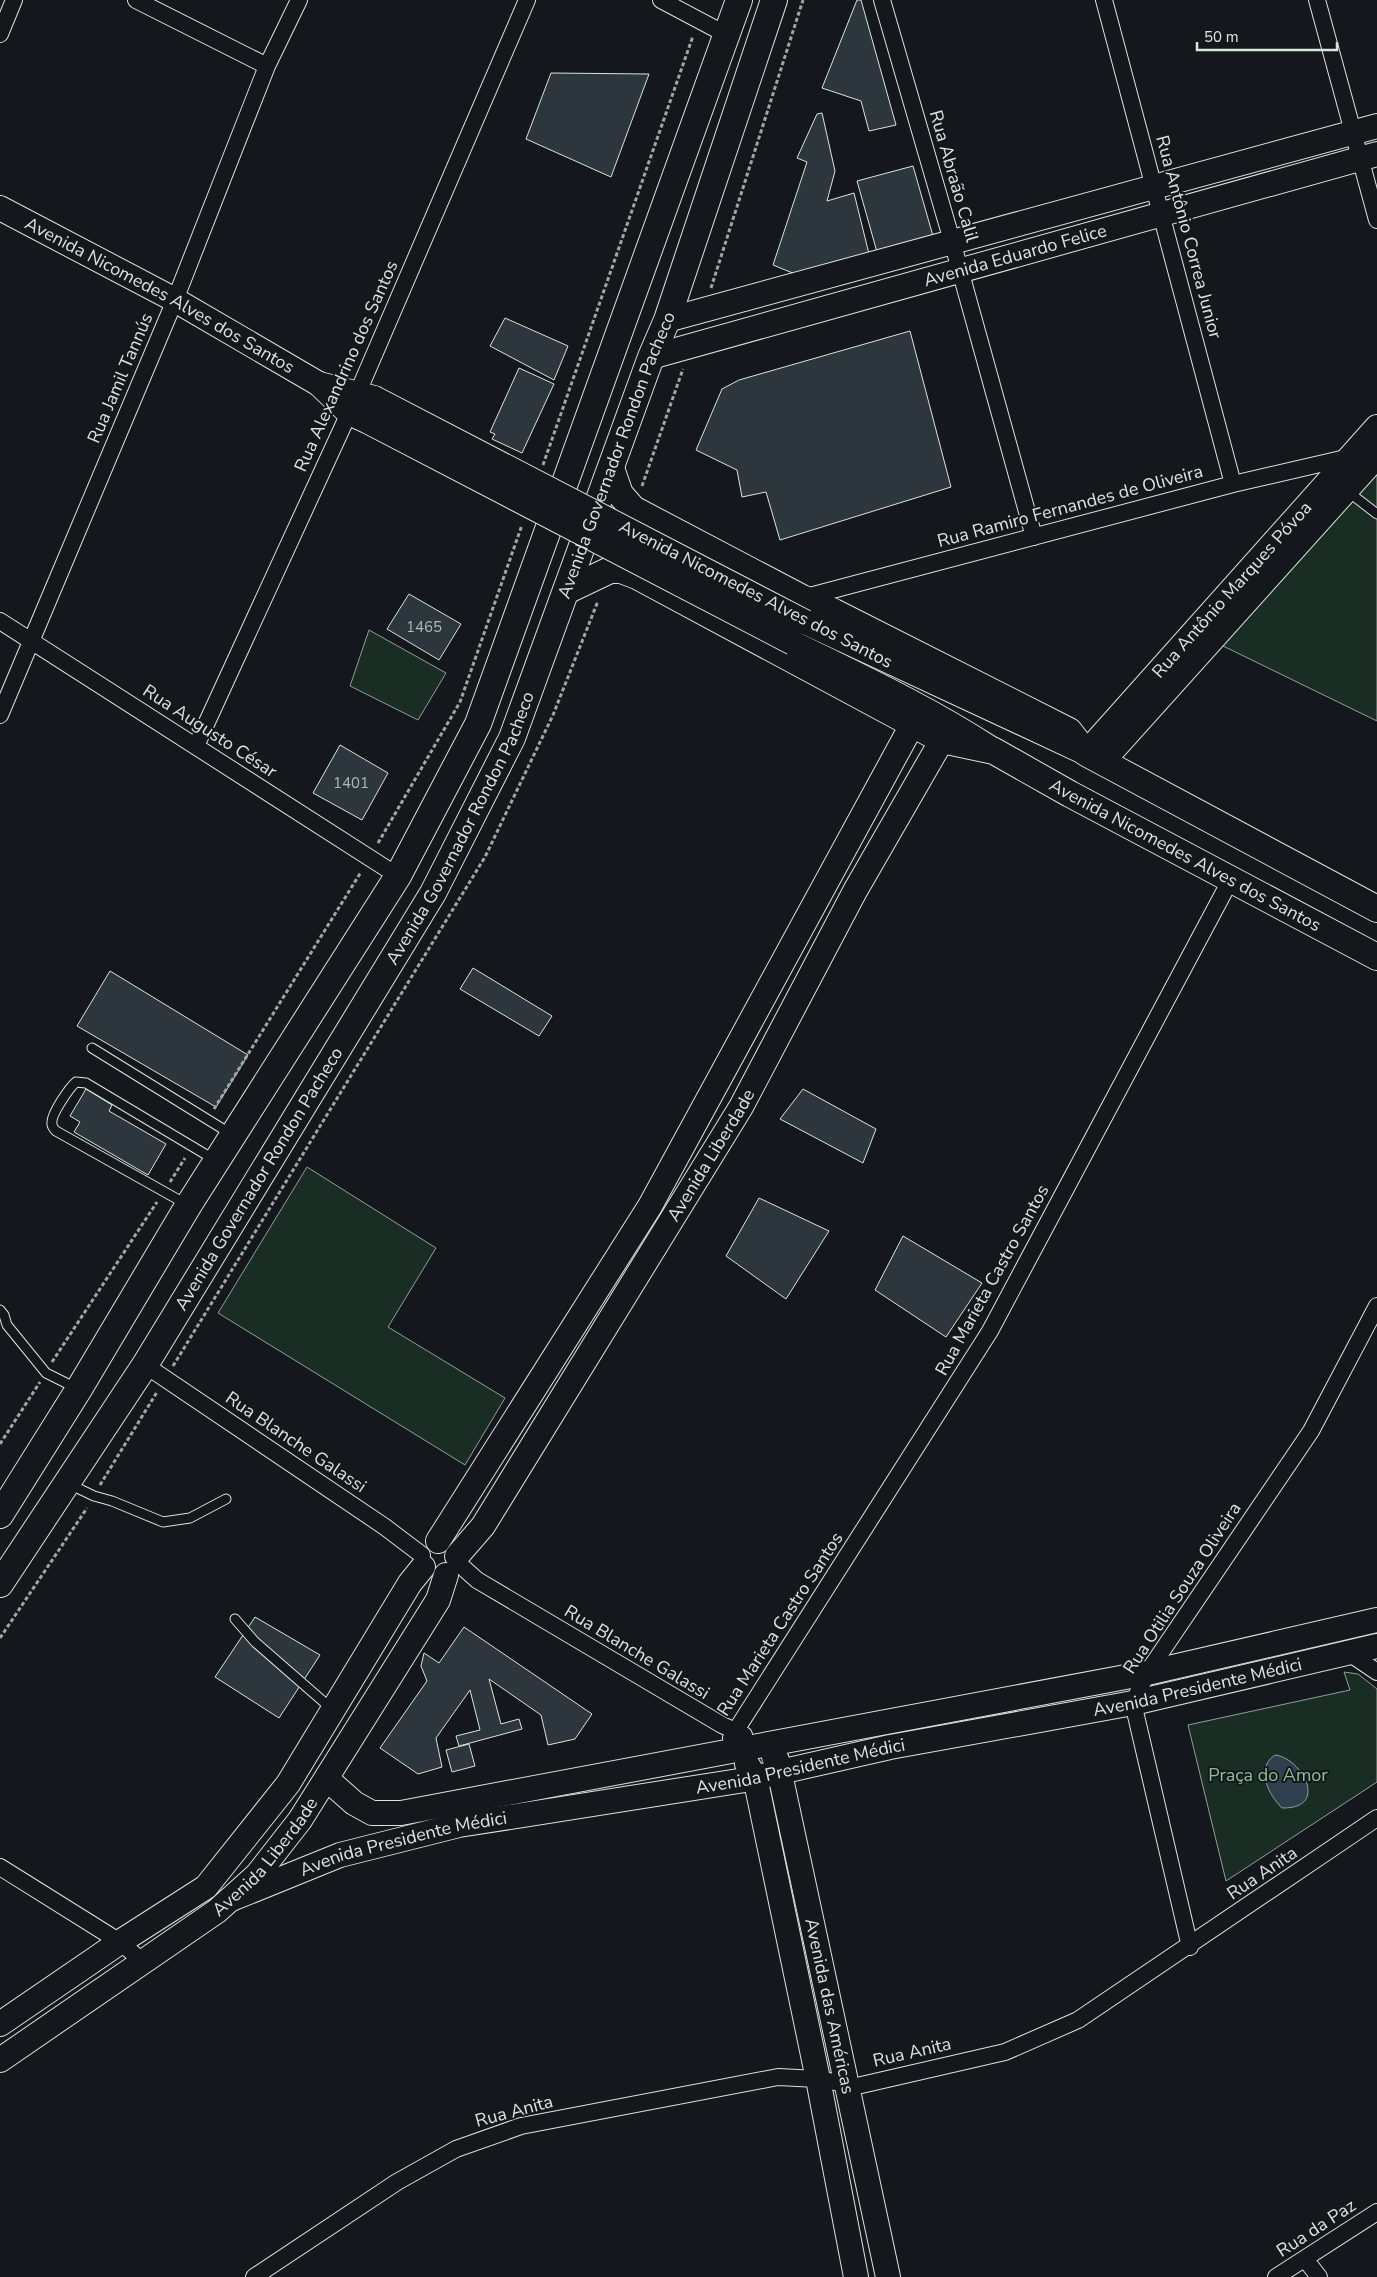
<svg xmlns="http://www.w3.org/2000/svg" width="1377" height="2277" font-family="'Nunito Sans',sans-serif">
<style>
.green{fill:#1a2d24;stroke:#939e99}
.water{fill:#2f3f4d;stroke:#939e99}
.building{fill:#2c363c;stroke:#d8e6dc}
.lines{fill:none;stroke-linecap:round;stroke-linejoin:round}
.lane-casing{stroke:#d8e6dc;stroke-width:11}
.street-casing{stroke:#d8e6dc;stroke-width:18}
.secondary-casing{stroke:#d8e6dc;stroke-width:26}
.primary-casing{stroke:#d8e6dc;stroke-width:28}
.path{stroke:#9da8a2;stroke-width:3;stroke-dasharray:4 2.5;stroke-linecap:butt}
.lane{stroke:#14181c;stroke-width:9}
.street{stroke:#14181c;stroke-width:16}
.secondary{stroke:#14181c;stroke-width:24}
.primary{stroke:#14181c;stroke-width:26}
.secondary-bridge-casing{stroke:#d8e6dc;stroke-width:26;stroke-linecap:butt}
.secondary-bridge{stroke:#14181c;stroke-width:24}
.labels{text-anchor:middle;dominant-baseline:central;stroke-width:4;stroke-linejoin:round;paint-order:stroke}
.number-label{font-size:15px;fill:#adbab4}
.street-label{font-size:18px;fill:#d8e6dc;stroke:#14181c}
.park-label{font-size:18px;fill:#8ac095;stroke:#14181c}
</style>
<rect width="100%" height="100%" fill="#14181c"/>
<path class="green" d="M1377,471V721L1221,645Z
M369,630L446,673L418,720L350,686Z
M307,1167L436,1248L388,1327L505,1398L465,1465L218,1313Z
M1344,1672L1358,1674L1377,1689V1782L1226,1881L1188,1725L1350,1690Z"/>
<path class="water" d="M1275,1755C1302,1758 1330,1809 1282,1808C1272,1798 1260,1779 1267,1764C1268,1761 1272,1757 1275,1755Z"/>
<path class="building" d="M857,0H861L896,125L869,131L861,101L822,88Z
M551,73L649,74L611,177L526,139Z
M822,113L835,171L827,201L854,193L869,254L800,276L773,265L807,162L797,158L817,114Z
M913,166L933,236L877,252L857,181Z
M505,318L568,346L554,380L490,346Z
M910,331L951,487L780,540L766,492L742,497L737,470L696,450L722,389L739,380Z
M519,368L554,384L522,453L492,439L495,434L490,432Z
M409,594L461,624L439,660L387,629Z
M340,745L388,773L362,820L313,793Z
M473,968L552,1016L539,1036L460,989Z
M110,971L248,1055L216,1107L77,1026Z
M86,1089L112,1105L109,1111L166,1144L148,1175L74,1132L80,1122L70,1116Z
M803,1089L876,1129L863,1163L780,1119Z
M759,1198L829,1231L786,1299L726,1256Z
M903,1236L982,1283L946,1337L875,1290Z
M255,1617L320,1655L279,1718L215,1677Z
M464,1627L592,1714L575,1739L548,1745L541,1715L489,1679L501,1724L519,1719L522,1729L459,1746L456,1736L480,1730L470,1690L436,1738L442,1767L418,1774L380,1748L427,1681L421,1666L424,1653L439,1663Z
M469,1744L475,1766L452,1772L446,1750Z"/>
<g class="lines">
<g class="lane-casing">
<path id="lane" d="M1346,490L1377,514
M92,1048L231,1134
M186,1204L56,1131C54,1129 52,1127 52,1124C50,1115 70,1087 76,1082L86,1083L215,1160
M0,1310L4,1315L7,1325L46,1373L76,1388
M69,1484L94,1496L112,1501L163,1522L190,1518L226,1499
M235,1619L255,1642L333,1710"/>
</g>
<g class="street-casing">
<path id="street" d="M136,0L267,66
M661,0L727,35
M882,0L952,241L1034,537
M1104,0L1233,484
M1317,0L1377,220
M0,34L14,0
M802,598L1233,484L1350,457
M0,621L398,876
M0,715L175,300L267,66L299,0
M196,746L349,413L527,0
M145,1365L385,1527L422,1555
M458,1563L477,1580L722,1725L744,1735
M1349,1653L1377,1672
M731,1738L990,1331L1231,879
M0,1867L120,1942L143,1962
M1190,1947L1133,1703L1147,1673L1311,1431L1377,1306
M1305,2259L1319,2277
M254,2277L397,2182L456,2149L521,2126L778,2077L818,2079L857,2086L1005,2052L1078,2020L1377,1818
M1276,2277L1377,2212"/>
</g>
<g class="secondary-casing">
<g id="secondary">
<path id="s1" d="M0,208L175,300L319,384L349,413L365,420"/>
<path d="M667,320L1377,126"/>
<path id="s2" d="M651,357L1377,154"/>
<path d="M319,384L374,398"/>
<path id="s3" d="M805,622L1086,753L1377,427"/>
<path d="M793,643C860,676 927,707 990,748"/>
<path d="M1102,762L1377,456"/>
<path d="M438,1541L650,1206L912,725"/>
<path id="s4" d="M457,1556L483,1526L741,1107L855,891L942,740"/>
<path id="s5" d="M774,1757L777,1760L888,2277"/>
<path d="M747,1764L755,1777L818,2079L856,2277"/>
<path d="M327,1779L354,1803L372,1813H401L1147,1673L1377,1620"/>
<path id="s6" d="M229,1900L340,1855L459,1825L745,1780L890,1747L1133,1703L1377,1646"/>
<path d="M0,2024L120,1942L206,1887L288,1784L410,1583L423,1567"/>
<path id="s7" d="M0,2060L217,1911L257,1875L300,1820L438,1600L446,1575"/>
</g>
</g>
<g class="primary-casing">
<g id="primary">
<path d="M611,468L620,494L633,509L802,598L834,612L1069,731L1086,753L1377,909"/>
<path id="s8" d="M566,591L610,570H621L637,576L942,740L994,751L1070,794L1377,957"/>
<path d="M0,1515L79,1389L188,1206L398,876L478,724L739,0"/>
<path id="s9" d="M0,1584L145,1365L433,893L512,738L651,357L667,320L774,0"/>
</g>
</g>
<path class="path" d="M711,288L803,0
M543,465L693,36
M642,486L683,369
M378,843L460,702L522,525
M214,1109L361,872
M170,1182L185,1158
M52,1362L157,1202
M173,1366L485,857L553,715L598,601
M0,1444L40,1382
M100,1485L157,1392
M0,1638L87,1508"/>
<use href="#lane" class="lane"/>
<use href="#street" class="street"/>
<use href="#secondary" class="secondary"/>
<use href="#primary" class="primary"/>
<g class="secondary-bridge-casing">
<path id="secondary-bridge" d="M374,398L805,622
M365,420L793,643"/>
</g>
<use href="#secondary-bridge" class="secondary-bridge"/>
</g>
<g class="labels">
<g class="number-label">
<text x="424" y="627">1465</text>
<text x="351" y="783">1401</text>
</g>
<g class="street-label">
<text transform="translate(954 176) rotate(74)">Rua Abraão Calil</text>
<text transform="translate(1189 237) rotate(75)">Rua Antônio Correa Junior</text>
<text stroke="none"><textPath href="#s2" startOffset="378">Avenida Eduardo Felice</textPath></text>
<text stroke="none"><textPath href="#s1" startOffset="182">Avenida Nicomedes Alves dos Santos</textPath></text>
<text transform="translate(346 366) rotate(-66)">Rua Alexandrino dos Santos</text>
<text transform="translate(120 378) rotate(-67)">Rua Jamil Tannús</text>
<text stroke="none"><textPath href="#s9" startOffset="1291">Avenida Governador Rondon Pacheco</textPath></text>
<text transform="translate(1070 506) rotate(-15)">Rua Ramiro Fernandes de Oliveira</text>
<text stroke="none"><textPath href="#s3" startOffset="529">Rua Antônio Marques Póvoa</textPath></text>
<text transform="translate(756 594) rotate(27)">Avenida Nicomedes Alves dos Santos</text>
<text transform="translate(210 731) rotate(33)">Rua Augusto César</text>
<text stroke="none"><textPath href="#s9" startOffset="886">Avenida Governador Rondon Pacheco</textPath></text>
<text stroke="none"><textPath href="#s8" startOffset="694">Avenida Nicomedes Alves dos Santos</textPath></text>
<text stroke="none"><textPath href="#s4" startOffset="475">Avenida Liberdade</textPath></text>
<text stroke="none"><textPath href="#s9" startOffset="481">Avenida Governador Rondon Pacheco</textPath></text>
<text transform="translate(992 1280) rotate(-61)">Rua Marieta Castro Santos</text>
<text transform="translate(296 1442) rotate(34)">Rua Blanche Galassi</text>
<text transform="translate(1182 1588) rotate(-57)">Rua Otilia Souza Oliveira</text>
<text transform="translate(780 1624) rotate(-57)">Rua Marieta Castro Santos</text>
<text transform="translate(637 1652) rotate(31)">Rua Blanche Galassi</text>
<text stroke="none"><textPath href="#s6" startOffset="994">Avenida Presidente Médici</textPath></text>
<text stroke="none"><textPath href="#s6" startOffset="589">Avenida Presidente Médici</textPath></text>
<text stroke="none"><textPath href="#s6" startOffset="184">Avenida Presidente Médici</textPath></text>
<text stroke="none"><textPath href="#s7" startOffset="336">Avenida Liberdade</textPath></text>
<text transform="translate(1262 1873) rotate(-34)">Rua Anita</text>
<text stroke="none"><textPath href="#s5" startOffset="256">Avenida das Américas</textPath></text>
<text transform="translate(912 2052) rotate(-13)">Rua Anita</text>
<text transform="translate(514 2111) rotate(-15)">Rua Anita</text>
<text transform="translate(1316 2228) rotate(-33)">Rua da Paz</text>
</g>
<g class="park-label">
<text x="1268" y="1775">Praça do Amor</text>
</g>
</g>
<path d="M1197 42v8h140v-8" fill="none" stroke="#d8e6dc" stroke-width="2.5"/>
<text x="1204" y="42" font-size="15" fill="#d8e6dc" stroke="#14181c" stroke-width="4" paint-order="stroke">50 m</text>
</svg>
